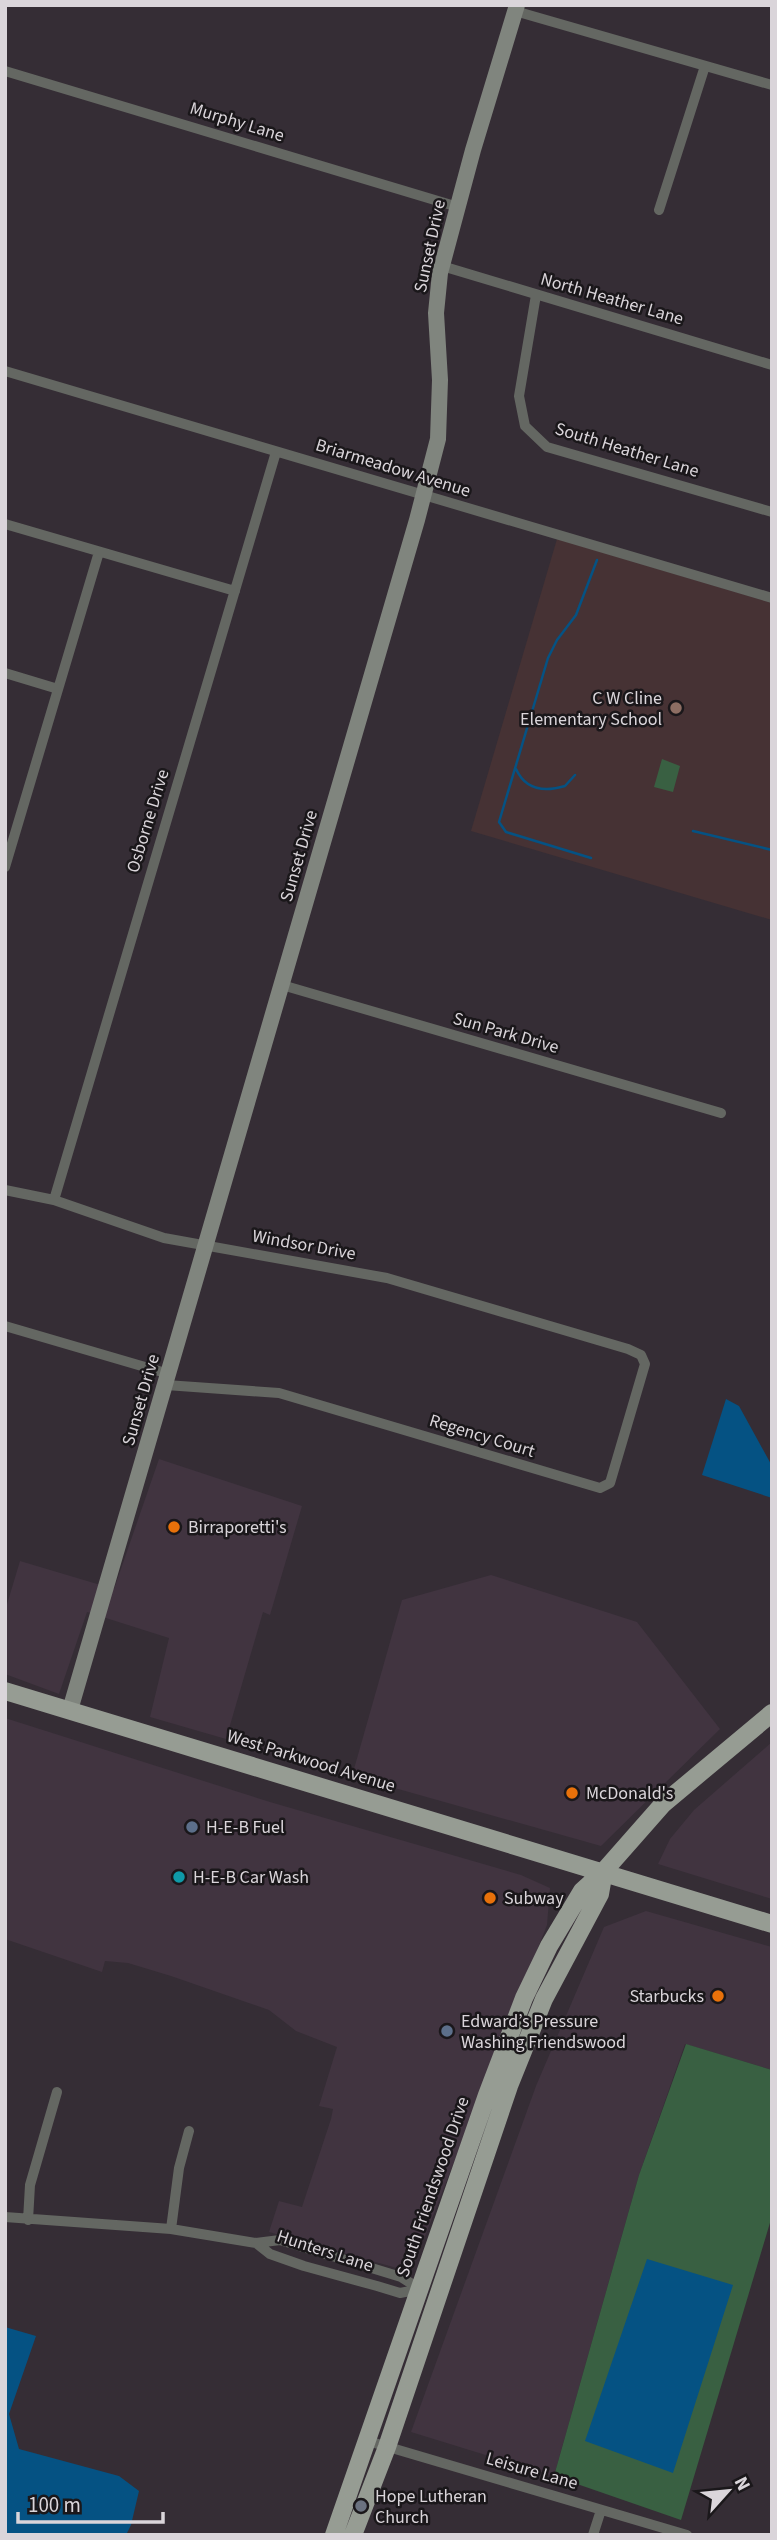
<svg xmlns="http://www.w3.org/2000/svg" width="777" height="2540" font-family="'Source Sans 3',sans-serif">
<style>
.built{fill:#413440}
.education{fill:#463234}
.green{fill:#396042}
.water{fill:#055283}
.lines{fill:none;stroke-linecap:round;stroke-linejoin:round}
.stream{stroke:#055283;stroke-width:2.5}
.street{stroke:#646762;stroke-width:10}
.secondary{stroke:#80857e;stroke-width:16}
.primary{stroke:#969c93;stroke-width:18}
.education-dot{fill:#8d6e63;stroke:#1a171a;stroke-width:2.5}
.food-dot{fill:#e8710a;stroke:#1a171a;stroke-width:2.5}
.service-dot{fill:#5c6f8a;stroke:#1a171a;stroke-width:2.5}
.culture-dot{fill:#0f9aa8;stroke:#1a171a;stroke-width:2.5}
.worship-dot{fill:#6b7280;stroke:#1a171a;stroke-width:2.5}
.labels{text-anchor:middle;dominant-baseline:central;stroke-width:5;stroke-linejoin:round;paint-order:stroke}
.street-label{font-size:18px;fill:#dad5da;stroke:#1a171a}
.poi-label{font-size:18px;fill:#dad5da;stroke:#1a171a;text-anchor:start}
</style>
<rect width="100%" height="100%" fill="#352d35"/>
<path class="built" d="M159,1459L302,1506L270,1615L263,1612L226,1739L150,1717L169,1638L87,1612L59,1694L5,1674V1611L20,1561L114,1589Z
M491,1575L637,1622L720,1729L601,1846L352,1776L402,1600Z
M5,1718L270,1802L521,1875L550,1888L547,1925L411,2272L269,2232L279,2201L302,2207L331,2119L333,2109L319,2106L337,2047L296,2031L269,2010L171,1976L128,1963L105,1961L102,1972L5,1939Z
M772,1742V1899L658,1864L670,1839L694,1810Z
M646,1911L772,1947V2070L685,2044L639,2175L554,2476L411,2432L536,2086L604,1927Z"/>
<path class="education" d="M557,539L772,603V920L471,831Z"/>
<path class="green" d="M662,759L680,766L673,792L654,787Z
M686,2044L772,2070V2216L681,2520L554,2476L639,2175Z"/>
<path class="water" d="M726,1399L739,1406L772,1466V1498L702,1475Z
M647,2259L733,2285L673,2473L585,2441Z
M5,2327L36,2336L9,2414L19,2449L119,2476L139,2491L131,2525L126,2535H5Z"/>
<g class="lines">
<path class="stream" d="M516,769C526,791 545,792 565,786L575,775
M693,831L772,850
M591,858L506,832L499,822L548,658L557,640L576,615L597,560"/>
<path class="street" d="M515,11L772,85
M5,71L458,207
M659,210L705,66
M442,266L772,365
M536,295L519,396L525,426L547,447L772,512
M5,371L772,598
M5,524L235,591
M5,673L58,689
M5,867L99,552
M282,985L721,1113
M5,1190L54,1200L164,1238L387,1278L628,1349L641,1355L645,1364L610,1483L600,1488L279,1393L166,1385
M54,1200L276,452
M5,1326L169,1374
M5,2217L171,2229L256,2243L280,2240L401,2277L420,2289
M28,2220L30,2185L57,2092
M171,2229L179,2168L189,2131
M256,2243L270,2254L304,2266L377,2286L400,2293L420,2289
M368,2441L687,2535
M593,2535L601,2510"/>
<path class="secondary" d="M70,1710L417,520L438,439L440,380L436,313L440,273L473,150L517,5"/>
<path class="primary" d="M5,1691L772,1924
M334,2535L487,2095L524,1998L549,1946L582,1891L604,1871L663,1804L772,1713
M353,2535L387,2447L509,2086L544,1999L600,1894L604,1871"/>
</g>
<circle class="education-dot" cx="676" cy="708" r="7"/>
<g class="food-dot">
<circle cx="174" cy="1527" r="7"/>
<circle cx="572" cy="1793" r="7"/>
<circle cx="490" cy="1898" r="7"/>
<circle cx="718" cy="1996" r="7"/>
</g>
<g class="service-dot">
<circle cx="192" cy="1827" r="7"/>
<circle cx="447" cy="2031" r="7"/>
</g>
<circle class="culture-dot" cx="179" cy="1877" r="7"/>
<circle class="worship-dot" cx="361" cy="2506" r="7"/>
<g class="labels">
<g class="street-label">
<text transform="translate(237 122) rotate(17)">Murphy Lane</text>
<text transform="translate(430 246) rotate(-78)">Sunset Drive</text>
<text transform="translate(612 299) rotate(16)">North Heather Lane</text>
<text transform="translate(627 450) rotate(17)">South Heather Lane</text>
<text transform="translate(393 468) rotate(17)">Briarmeadow Avenue</text>
<text transform="translate(148 821) rotate(-73)">Osborne Drive</text>
<text transform="translate(299 856) rotate(-74)">Sunset Drive</text>
<text transform="translate(506 1033) rotate(16)">Sun Park Drive</text>
<text transform="translate(304 1245) rotate(10)">Windsor Drive</text>
<text transform="translate(141 1400) rotate(-74)">Sunset Drive</text>
<text transform="translate(482 1436) rotate(17)">Regency Court</text>
<text transform="translate(311 1761) rotate(17)">West Parkwood Avenue</text>
<text transform="translate(433 2187) rotate(-71)">South Friendswood Drive</text>
<text transform="translate(325 2251) rotate(18)">Hunters Lane</text>
<text transform="translate(532 2471) rotate(16)">Leisure Lane</text>
</g>
<g class="poi-label">
<text x="662" y="698" text-anchor="end">C W Cline<tspan x="662" dy="21">Elementary School</tspan></text>
<text x="188" y="1527">Birraporetti's</text>
<text x="586" y="1793">McDonald's</text>
<text x="206" y="1827">H-E-B Fuel</text>
<text x="193" y="1877">H-E-B Car Wash</text>
<text x="504" y="1898">Subway</text>
<text x="704" y="1996" text-anchor="end">Starbucks</text>
<text x="461" y="2021">Edward’s Pressure<tspan x="461" dy="21">Washing Friendswood</tspan></text>
<text x="375" y="2496">Hope Lutheran<tspan x="375" dy="21">Church</tspan></text>
</g>
</g>
<rect width="777" height="2540" fill="none" stroke="#dad5da" stroke-width="14"/>
<g transform="translate(728 2491) rotate(63)" stroke="#1a171a" stroke-width="5" paint-order="stroke">
<path d="M0-5L12 26L0 18L-12 26Z" fill="#dad5da"/>
<text y="-10" font-size="19" font-weight="bold" text-anchor="middle" fill="#dad5da">N</text>
</g>
<path d="M18 2512v10h145v-10" fill="none" stroke="#dad5da" stroke-width="3.5"/>
<text x="28" y="2512" font-size="21" fill="#dad5da" stroke="#1a171a" stroke-width="5" paint-order="stroke">100 m</text>
</svg>
